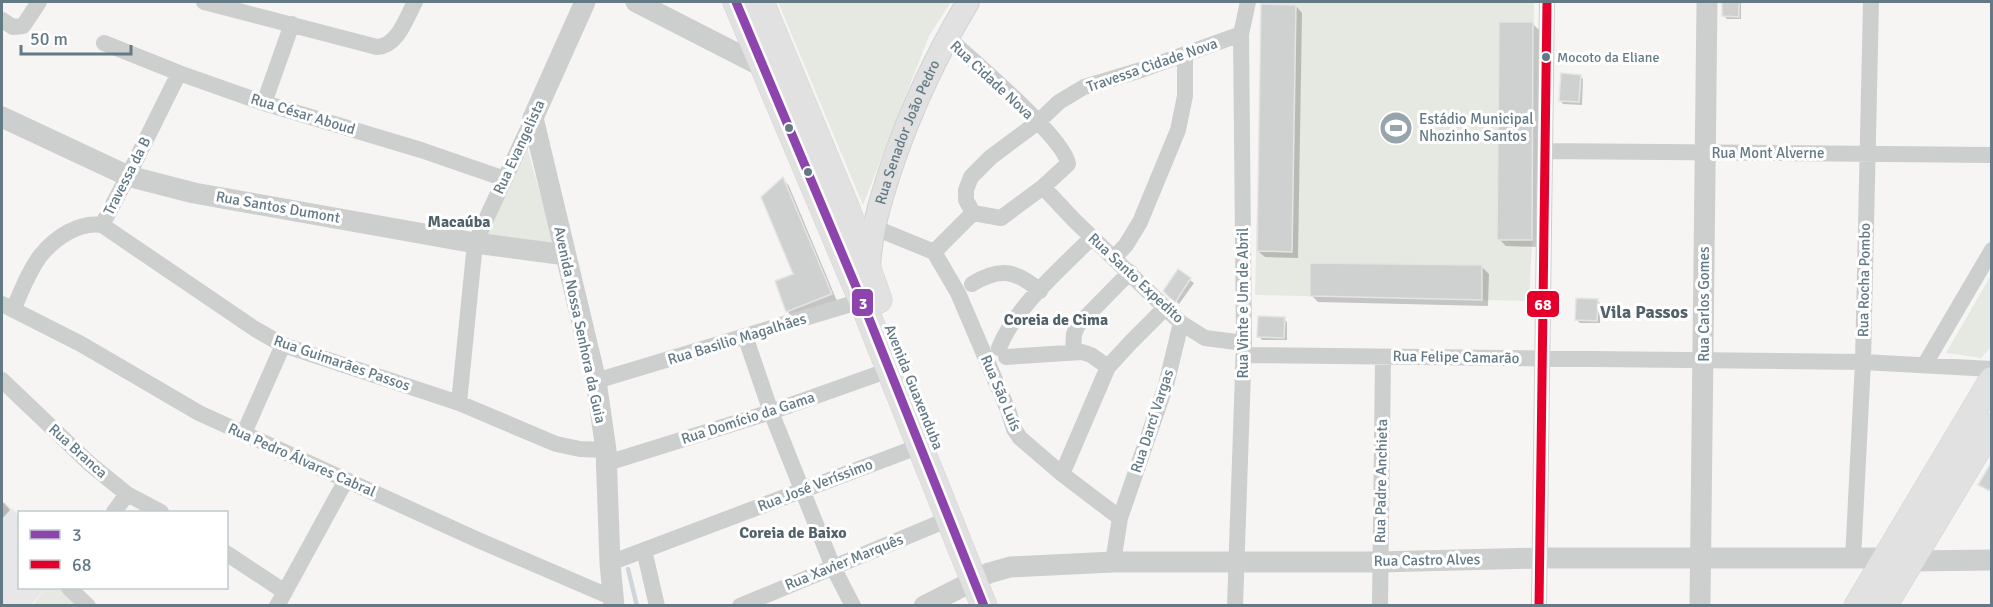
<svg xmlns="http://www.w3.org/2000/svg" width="1993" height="607" font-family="Signika,sans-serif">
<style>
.built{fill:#e6e7e6}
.green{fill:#e6e9e2}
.shadow{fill:#0003}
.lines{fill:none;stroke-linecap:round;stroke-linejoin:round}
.stream{stroke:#cdd7d9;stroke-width:4.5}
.building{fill:#cfd0d0;stroke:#e5e4e4;stroke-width:1.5}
.secondary-casing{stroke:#d1d2d4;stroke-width:24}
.primary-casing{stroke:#d3d3d3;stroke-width:27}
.minor{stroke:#cdcfcf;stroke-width:16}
.tertiary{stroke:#cdcfcf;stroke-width:21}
.secondary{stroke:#e1e1e2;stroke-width:22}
.primary{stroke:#e1e1e2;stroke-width:26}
.bus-1-casing{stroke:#fff;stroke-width:14}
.bus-2-casing{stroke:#fff;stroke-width:14}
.bus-1{stroke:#8e44ad;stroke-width:9}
.bus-2{stroke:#e4002b;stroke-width:9}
.bus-dot{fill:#637a86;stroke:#fff;stroke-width:2}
.labels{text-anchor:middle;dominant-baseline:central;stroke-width:6;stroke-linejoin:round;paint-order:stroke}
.bus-label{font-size:14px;fill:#637a86;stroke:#fff;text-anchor:start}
.street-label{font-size:15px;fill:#637a86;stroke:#fff}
.poi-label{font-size:15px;fill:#637a86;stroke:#fff;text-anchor:start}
.neighbourhood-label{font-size:16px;font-weight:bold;fill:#52626a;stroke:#fff}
.quarter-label{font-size:18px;font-weight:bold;fill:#52626a;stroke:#fff}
.line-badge{stroke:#fff;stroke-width:2}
.badge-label{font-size:16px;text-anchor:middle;font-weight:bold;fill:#fff}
</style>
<rect width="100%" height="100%" fill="#f6f5f4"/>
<path class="built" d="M4,502L19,515L20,588H46L31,605H2V505Z"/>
<path class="green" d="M778,2H951L929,36L863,205Z
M1262,2H1534L1532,240L1529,301L1255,295Z
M527,147L555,247L482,239Z
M1991,275V347L1981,358L1946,353Z
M46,588H62L80,606H32Z"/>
<path class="shadow" d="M1724,2H1741V19H1727L1724,16Z
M1296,6L1302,13L1298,258L1265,257L1258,251Z
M1533,24L1540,31L1538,247L1506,246L1499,239Z
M1580,76L1583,79L1582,105L1563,104L1560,100Z
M783,179L789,186L837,301L794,318L787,311L795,275Z
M1482,267L1489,274L1488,306L1318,302L1311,295Z
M1178,271L1194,283L1179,304L1165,291Z
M1597,300L1600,303V323H1580L1577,320Z
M1284,319L1287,322V340H1262L1259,336Z
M2,501L10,510L2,519Z"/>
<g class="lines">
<path class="stream" d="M628,569L637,606"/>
</g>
<path class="building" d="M1722,2H1739V17L1722,16Z
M1261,4L1296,5L1292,252L1257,251Z
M1499,22H1533L1532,240H1497Z
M1561,73L1581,75L1579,102L1559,101Z
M783,177L832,294L786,312L775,281L793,274L761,197Z
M1310,263L1482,265V300L1310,296Z
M1178,269L1191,278L1175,303L1163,291Z
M1576,298L1598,299L1597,321L1575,320Z
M1258,316L1285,317L1284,338L1257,337Z
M1992,461V492L1978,485Z"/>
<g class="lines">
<g class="secondary-casing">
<g id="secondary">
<path id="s1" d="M869,270C870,234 880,202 891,168C911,109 936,55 968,2"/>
</g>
</g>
<g class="primary-casing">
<path id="primary" d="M736,2L862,301L984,606
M761,2L847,209L879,300
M1857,606L1992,380
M1884,606L1992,426"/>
</g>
<path class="minor" d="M204,2L377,47C398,46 406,18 415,2
M2,20L13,27L23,26L39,2
M947,37C970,58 1066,139 1068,164L1043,187L1001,218L973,213
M104,43L179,73L264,103L421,150L505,179
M264,103L292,24
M1545,151L1992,155
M1043,187L1074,220L1181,323L1205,338L1244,343
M102,225L128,176L179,73
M873,227L934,252L958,293L1008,410L1014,429L1020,438L1062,474L1120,518L1113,562
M934,252L973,213L966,200V190L971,177L991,157L1038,122L1059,102L1084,87L1141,70L1241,34
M1114,258L1126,245L1140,222L1178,130L1185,96V55
M972,284C1000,267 1016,270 1040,291
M2,304L81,344L199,413L478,540L613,598
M13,310C21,292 29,270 41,255C55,238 79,221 102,225L255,329L283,345L459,403L556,444L580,449L606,450
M745,336L771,412L833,567L853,606
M999,348C1015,307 1061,269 1092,237
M1073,352L1074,334L1078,325L1130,272
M1244,355L1863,362L1992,369
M1006,357L1082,352L1091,355L1108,367
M1925,364L1992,250
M2,380L90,464L127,494L161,512
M596,381L871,298
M459,403L475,243L533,118
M244,433L283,345
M607,463L771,412L889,370
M1062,474L1108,367L1131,342L1165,308
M114,512L127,494
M1120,518L1166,385L1181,323
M644,550L657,606
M226,553L285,592
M1853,559L1863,362L1871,2
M610,563L920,446
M69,588L88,606
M277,606L346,480
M740,606L949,519
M1235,606L1244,343L1241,34L1248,2
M1380,606L1383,357
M1539,606L1547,2"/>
<path class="tertiary" d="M585,2L533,118L596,381L606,450L610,563L614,606
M636,2L763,67
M2,117L128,176L194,193L475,243L566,255
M1911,561L1992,560
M924,606L989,573L1010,567L1113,562H1379L1540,558H1884
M1700,606L1707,2"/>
<use href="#secondary" class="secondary"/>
<use href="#primary" class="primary"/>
<g class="bus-1-casing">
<path id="bus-1" d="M736,2L862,301L984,606"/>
</g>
<g class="bus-2-casing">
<path id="bus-2" d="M1539,606L1547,2"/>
</g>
<use href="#bus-1" class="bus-1"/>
<use href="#bus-2" class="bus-2"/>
</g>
<defs>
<g id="stadium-disc" transform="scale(1.725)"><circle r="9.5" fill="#96a5ac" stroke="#fff"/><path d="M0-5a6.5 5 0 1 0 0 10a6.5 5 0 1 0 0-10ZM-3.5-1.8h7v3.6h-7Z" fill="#fff"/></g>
</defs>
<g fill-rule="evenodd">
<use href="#stadium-disc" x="1396" y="128"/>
</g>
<g class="bus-dot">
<circle cx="1546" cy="57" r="5"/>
<circle cx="789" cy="128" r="5"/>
<circle cx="808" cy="172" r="5"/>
</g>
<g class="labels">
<g class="bus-label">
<text x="1557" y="57">Mocoto da Eliane</text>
</g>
<g class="street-label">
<text transform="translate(1152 65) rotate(-19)">Travessa Cidade Nova</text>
<text transform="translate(992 80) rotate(43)">Rua Cidade Nova</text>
<text transform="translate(303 114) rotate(17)">Rua César Aboud</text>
<text stroke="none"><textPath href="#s1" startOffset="144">Rua Senador João Pedro</textPath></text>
<text transform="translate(519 147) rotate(-65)">Rua Evangelista</text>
<text x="1768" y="153">Rua Mont Alverne</text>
<text transform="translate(127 176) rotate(-63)">Travessa da B</text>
<text transform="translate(278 207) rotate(10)">Rua Santos Dumont</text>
<text transform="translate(1136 278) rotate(43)">Rua Santo Expedito</text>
<text transform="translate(1864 280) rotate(-89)">Rua Rocha Pombo</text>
<text transform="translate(1243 303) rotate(-90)">Rua Vinte e Um de Abril</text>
<text transform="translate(1704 304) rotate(-90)">Rua Carlos Gomes</text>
<text transform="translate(580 325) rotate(78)">Avenida Nossa Senhora da Guia</text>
<text transform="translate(737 339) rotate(-17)">Rua Basilio Magalhães</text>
<text transform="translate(1456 357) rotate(1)">Rua Felipe Camarão</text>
<text transform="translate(342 363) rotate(19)">Rua Guimarães Passos</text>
<text transform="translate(914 387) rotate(68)">Avenida Guaxenduba</text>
<text transform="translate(1001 393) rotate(67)">Rua São Luís</text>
<text transform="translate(748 418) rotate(-18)">Rua Domício da Gama</text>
<text transform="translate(1152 421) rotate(-72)">Rua Darcí Vargas</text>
<text transform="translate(78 451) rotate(42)">Rua Branca</text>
<text transform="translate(302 460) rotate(24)">Rua Pedro Álvares Cabral</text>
<text transform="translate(1381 481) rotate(-89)">Rua Padre Anchieta</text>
<text transform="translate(815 485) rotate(-21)">Rua José Veríssimo</text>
<text transform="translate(1427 560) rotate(-1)">Rua Castro Alves</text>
<text transform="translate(844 562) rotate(-22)">Rua Xavier Marquês</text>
</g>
<g class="poi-label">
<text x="1419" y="119">Estádio Municipal<tspan x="1419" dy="17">Nhozinho Santos</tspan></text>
</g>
<g class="neighbourhood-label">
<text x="459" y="222">Macaúba</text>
<text x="1056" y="320">Coreia de Cima</text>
<text x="793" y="533">Coreia de Baixo</text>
</g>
<g class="quarter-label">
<text x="1644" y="312">Vila Passos</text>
</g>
</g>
<g class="line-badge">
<rect x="851" y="288" width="23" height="29" rx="6" fill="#8e44ad"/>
<rect x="1526" y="290" width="34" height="28" rx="6" fill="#e4002b"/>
</g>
<g class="badge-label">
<text x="863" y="309">3</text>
<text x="1543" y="310">68</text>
</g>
<rect width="1993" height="607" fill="none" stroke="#637a86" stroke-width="6"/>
<rect x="18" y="511" width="210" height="78" fill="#ffffff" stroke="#c1cacf" stroke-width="1.5"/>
<rect x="30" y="530" width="30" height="9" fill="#8e44ad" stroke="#c1cacf" stroke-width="1.5"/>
<text x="72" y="541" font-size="18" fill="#637a86">3</text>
<rect x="30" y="560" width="30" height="9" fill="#e4002b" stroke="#c1cacf" stroke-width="1.5"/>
<text x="72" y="571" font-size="18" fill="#637a86">68</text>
<path d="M21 45v9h110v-9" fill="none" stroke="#637a86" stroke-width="3"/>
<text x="30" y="45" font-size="18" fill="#637a86" stroke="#ffffff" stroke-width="4.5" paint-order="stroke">50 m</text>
</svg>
